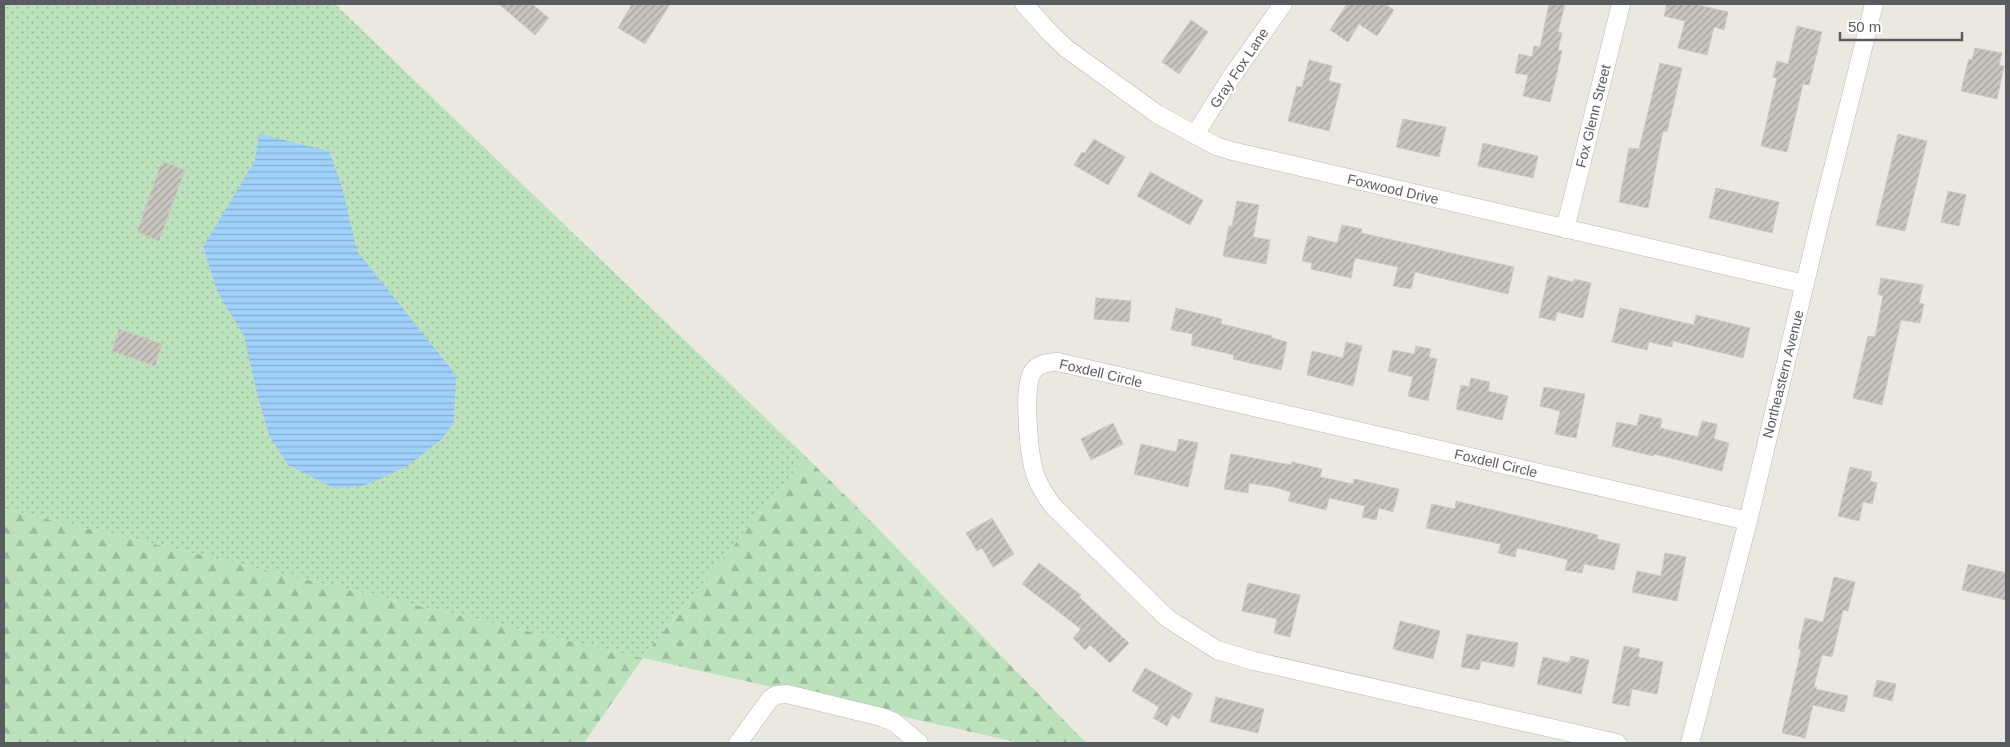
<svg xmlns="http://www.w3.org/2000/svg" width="2010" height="747" font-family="Arial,sans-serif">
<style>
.grass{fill:url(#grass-dots)}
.forest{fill:url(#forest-firs)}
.water{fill:url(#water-rules)}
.building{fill:url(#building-hatch);stroke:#cfcabe}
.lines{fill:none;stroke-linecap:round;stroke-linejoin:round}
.minor-casing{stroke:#b5b7bc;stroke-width:19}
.minor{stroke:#fff;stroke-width:18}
.labels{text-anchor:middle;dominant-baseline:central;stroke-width:5;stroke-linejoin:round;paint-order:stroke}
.street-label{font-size:14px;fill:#585b60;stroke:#fff}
</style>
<defs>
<pattern id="grass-dots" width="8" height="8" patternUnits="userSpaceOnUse" patternTransform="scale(1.25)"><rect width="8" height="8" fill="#bce2bd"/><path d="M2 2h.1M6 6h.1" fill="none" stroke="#9cba9d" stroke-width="1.8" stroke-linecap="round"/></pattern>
<pattern id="forest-firs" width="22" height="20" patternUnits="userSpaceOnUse" patternTransform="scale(1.25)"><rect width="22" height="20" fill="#bce2bd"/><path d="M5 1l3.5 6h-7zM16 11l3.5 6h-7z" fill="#9cba9d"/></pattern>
<pattern id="water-rules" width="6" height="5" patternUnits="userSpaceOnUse" patternTransform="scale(1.25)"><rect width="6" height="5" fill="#a0d1fa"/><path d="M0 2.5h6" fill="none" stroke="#85adce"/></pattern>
<pattern id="building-hatch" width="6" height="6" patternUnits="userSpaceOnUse" patternTransform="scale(1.25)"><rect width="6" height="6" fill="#c8c5bf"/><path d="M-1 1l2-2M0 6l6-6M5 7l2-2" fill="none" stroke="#a5a39f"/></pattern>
</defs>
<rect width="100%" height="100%" fill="#ebe8df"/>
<path class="grass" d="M4,4H335L806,457L642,658L4,509Z"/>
<path class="forest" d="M806,457L854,504L1086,743H1020L643,658L584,743H4V509L642,658Z"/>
<path class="water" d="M259,134L329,151L342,187L357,251L456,375L454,422L442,439L407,466L380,479L359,487L334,488L288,465L269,435L257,393L244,336L217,291L203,247L255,161Z"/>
<path class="building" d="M499,4H532L549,18L535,35Z
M632,4H670L645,44L618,28Z
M1347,4H1384L1394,10L1377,36L1359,24L1348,42L1330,30Z
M1549,4H1565L1558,32L1562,33L1558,50L1562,51L1550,102L1523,96L1528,75L1515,73L1519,54L1532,57L1534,46L1540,47Z
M1667,4H1694L1728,12L1724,30L1714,27L1707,55L1678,48L1685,21L1664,16Z
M1191,20L1208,32L1179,74L1162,62Z
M1797,26L1822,32L1809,85L1803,84L1787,152L1761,146L1777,78L1773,77L1777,61L1788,64Z
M1975,48L2002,53L1999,65L2004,66L1997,99L1961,91L1968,62L1969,59L1972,60Z
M1309,60L1332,66L1329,81L1341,84L1329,131L1288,121L1297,86L1302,87Z
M1660,63L1682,68L1667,132L1663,131L1648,208L1619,202L1629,148L1639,149Z
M1403,119L1446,127L1439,157L1396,147Z
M1898,134L1927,141L1905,231L1876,225Z
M1094,139L1125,157L1108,185L1074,165L1082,152L1085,153Z
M1483,143L1538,156L1533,178L1478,166Z
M162,161L185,170L159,241L137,232Z
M1150,172L1203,200L1190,225L1137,196Z
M1716,188L1779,202L1772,233L1709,218Z
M1948,191L1966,195L1959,226L1941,222Z
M1237,201L1259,205L1253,237L1270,240L1266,264L1223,256L1229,226H1232Z
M1342,225L1362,229L1361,233L1514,267L1508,294L1415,272L1411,289L1393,286L1398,267L1355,258L1351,278L1311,269L1312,263L1302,261L1308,236L1337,243Z
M1548,276L1573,282L1574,279L1591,283L1583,318L1557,312L1555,321L1539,317Z
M1881,278L1923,285L1919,303L1924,304L1920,323L1901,320L1882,405L1853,398L1868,336L1875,337L1883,296L1878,294Z
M1096,298L1131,301L1129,322L1094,319Z
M1176,308L1222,319L1221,324L1272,336V338L1287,342L1281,370L1233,359L1234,355L1191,345L1193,334L1171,330Z
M1620,308L1694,325L1696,315L1750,328L1743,358L1673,341L1672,347L1649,342L1647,350L1612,342Z
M119,329L162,344L155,366L112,351Z
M1346,342L1362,346L1353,386L1307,375L1312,351L1343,358Z
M1416,346L1431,349L1429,357L1437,359L1428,401L1408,396L1413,377L1388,371L1393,350L1414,354Z
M1471,378L1490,382L1488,391L1508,396L1502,420L1456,409L1461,385L1469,387Z
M1544,387L1585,394L1576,438L1555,434L1560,411L1540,406Z
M1640,414L1662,419L1660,428L1698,437L1702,421L1717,424L1714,439L1729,443L1722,471L1654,454L1653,456L1612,446L1617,422L1637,426Z
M1113,423L1123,444L1091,460L1081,439Z
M1179,439L1198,443L1188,487L1134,474L1141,444L1176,452Z
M1231,454L1291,465L1292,462L1322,469L1320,477L1353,484L1354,479L1399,489L1393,512L1379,508L1376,520L1362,517L1365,506L1329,498L1326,510L1288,501L1291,492L1274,487L1249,483L1248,493L1224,489Z
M1850,467L1872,472L1870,481L1877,483L1872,504L1863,502L1859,521L1838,516Z
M1456,501L1598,535L1597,539L1620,544L1614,570L1584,564L1582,573L1565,570L1568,560L1557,557L1517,548L1515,557L1498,553L1501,544L1426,528L1432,504L1455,509Z
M992,518L1014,554L993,567L982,548L977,551L966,533Z
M1665,553L1686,557L1677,601L1632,592L1637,571L1661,576Z
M1039,563L1081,595L1079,597L1129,643L1110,663L1090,645L1085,650L1073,638L1081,629L1022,584Z
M1968,564L2006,573V600L1962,590Z
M1834,577L1855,582L1848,611L1843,610L1832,657L1822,655L1814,686L1817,687L1816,689L1848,696L1844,712L1813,705L1805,738L1782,733L1801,650L1798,649L1805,618L1823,622Z
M1248,583L1300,595L1290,637L1274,633L1277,619L1242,611Z
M1400,621L1440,631L1433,659L1393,649Z
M1467,634L1518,643L1514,667L1481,661L1479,670L1461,667Z
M1624,646L1640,649L1638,657L1663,662L1657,694L1632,689L1629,706L1612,703Z
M1571,656L1589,660L1581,694L1537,684L1543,657L1569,663Z
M1145,668L1193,694L1179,719L1172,715L1167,726L1153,718L1159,707L1132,691Z
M1877,680L1896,684L1892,701L1873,696Z
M1216,697L1264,709L1258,733L1210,722Z"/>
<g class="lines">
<g class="minor-casing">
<path id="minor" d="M1024,4L1051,34L1067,49L1157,114L1216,146L1232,151L1805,284
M1196,133L1230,79L1283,4
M1565,229L1621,4
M738,743L770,699L776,695L787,694L881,717L894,722L919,743
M1617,743L1254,661L1217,650L1167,618L1054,507C1046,497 1039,486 1035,474C1029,455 1022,386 1033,371C1039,363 1049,362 1058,362L1748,521
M1690,743L1748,521L1822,212L1874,4"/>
</g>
<use href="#minor" class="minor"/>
</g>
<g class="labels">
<g class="street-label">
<text transform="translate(1239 68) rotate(-56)">Gray Fox Lane</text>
<text transform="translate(1593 116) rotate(-76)">Fox Glenn Street</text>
<text transform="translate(1393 189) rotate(13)">Foxwood Drive</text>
<text transform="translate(1101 373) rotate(13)">Foxdell Circle</text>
<text transform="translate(1783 374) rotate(-76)">Northeastern Avenue</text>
<text transform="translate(1496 463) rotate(13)">Foxdell Circle</text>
</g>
</g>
<rect width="2010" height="747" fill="none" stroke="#585b60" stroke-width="10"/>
<path d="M1840 32v8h122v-8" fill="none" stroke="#585b60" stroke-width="2.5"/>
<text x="1848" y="32" font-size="15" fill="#585b60" stroke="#ffffff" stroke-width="4" paint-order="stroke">50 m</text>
</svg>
